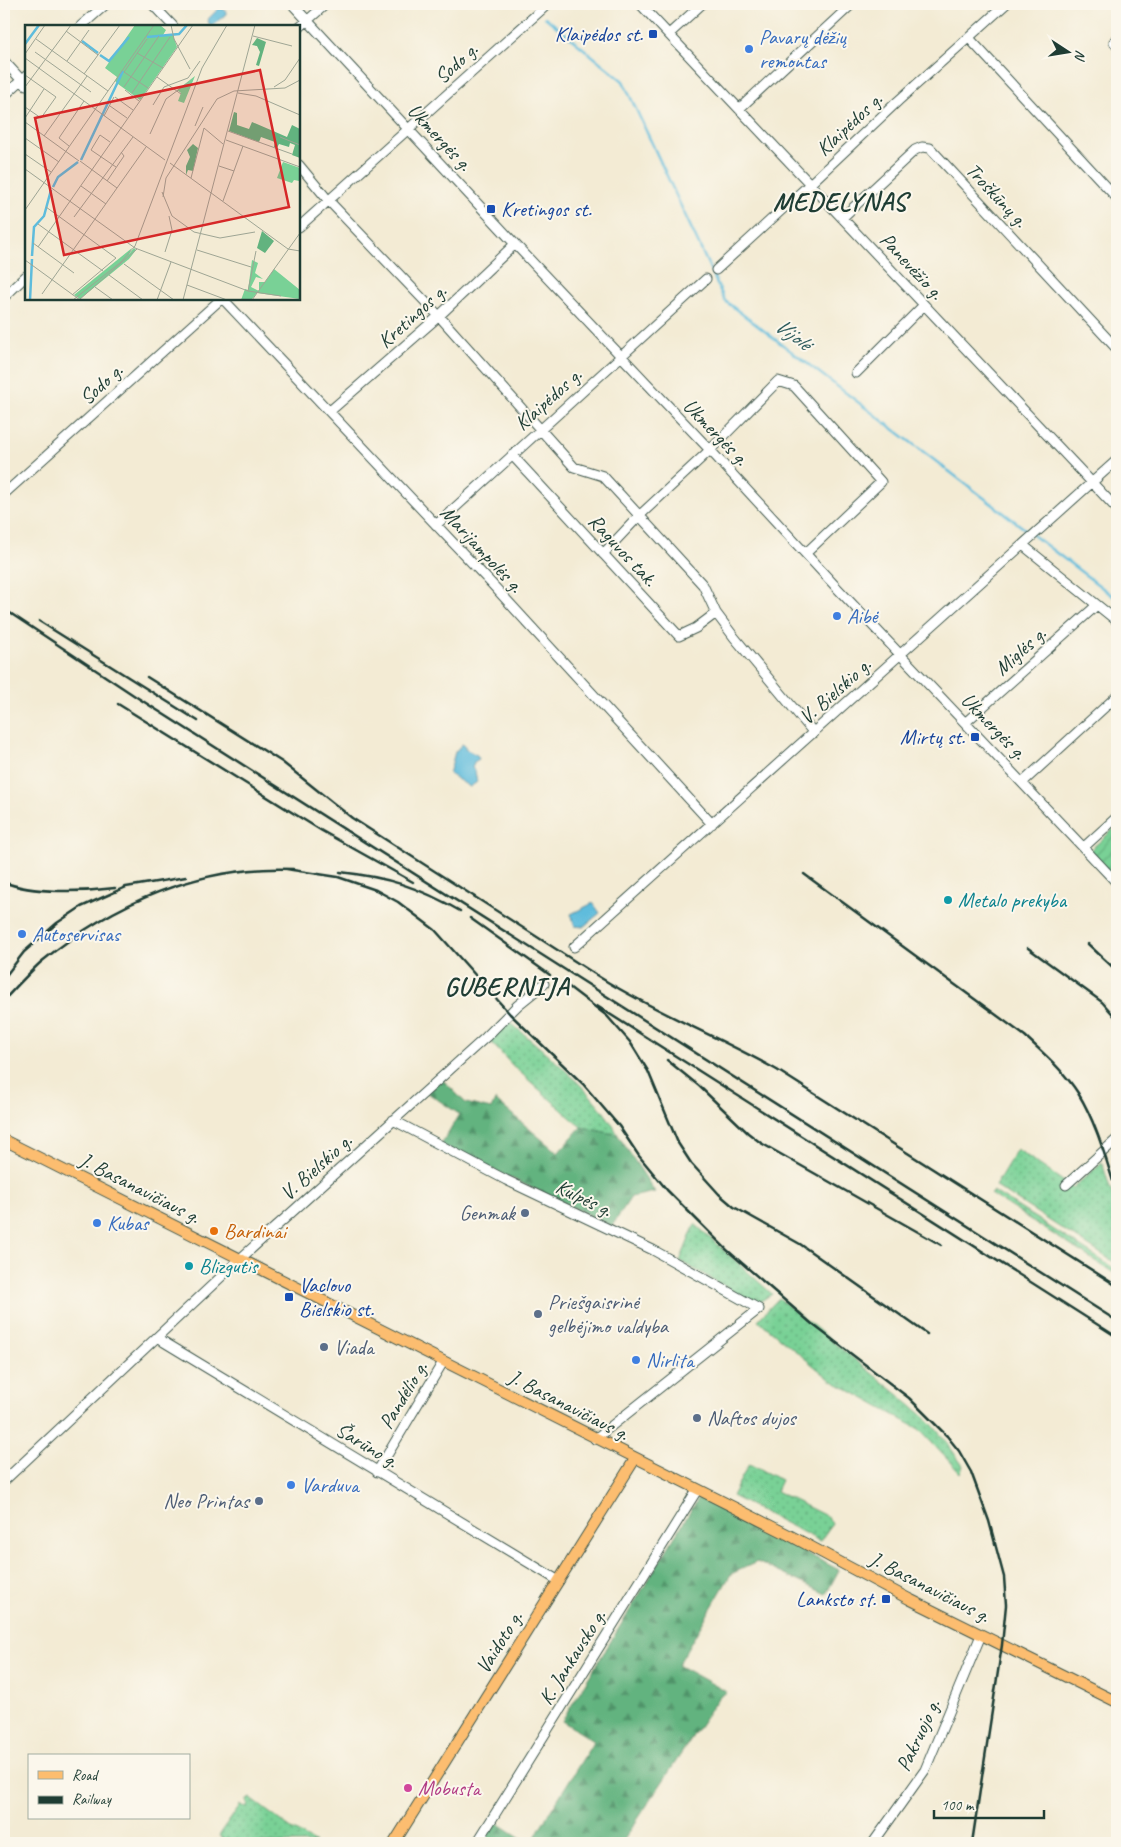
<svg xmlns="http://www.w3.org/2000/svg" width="1121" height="1847" font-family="Caveat,sans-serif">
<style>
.grass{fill:url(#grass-dots);stroke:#4c8765}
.forest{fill:url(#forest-firs);stroke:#40785a}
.garden{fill:url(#garden-furrows);stroke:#4c8765}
.water{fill:#5ebcdc;stroke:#3e7c88}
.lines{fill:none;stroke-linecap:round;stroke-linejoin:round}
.stream{stroke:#5ebcdc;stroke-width:2.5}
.minor-casing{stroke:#3f574c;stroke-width:11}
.major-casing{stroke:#3f574c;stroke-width:12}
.minor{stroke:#fff;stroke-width:9}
.major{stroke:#fcbd6f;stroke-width:10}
.rail{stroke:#1f3d34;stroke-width:2.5}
.transit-dot{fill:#1a4fb4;stroke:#fbf7ec;stroke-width:2}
.shop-dot{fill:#3f7fe0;stroke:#fbf7ec;stroke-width:2}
.culture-dot{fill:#0f9aa8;stroke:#fbf7ec;stroke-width:2}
.service-dot{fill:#5c6f8a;stroke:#fbf7ec;stroke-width:2}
.food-dot{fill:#e8710a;stroke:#fbf7ec;stroke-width:2}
.hotel-dot{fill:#d1479c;stroke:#fbf7ec;stroke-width:2}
.labels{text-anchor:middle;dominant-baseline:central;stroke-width:4;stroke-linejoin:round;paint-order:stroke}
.transit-label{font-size:21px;fill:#164399;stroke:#fbf7ec;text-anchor:end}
.shop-label{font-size:21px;fill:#366cbe;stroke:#fbf7ec;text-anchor:start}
.street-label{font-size:21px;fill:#1f3d34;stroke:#fbf7ec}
.culture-label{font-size:21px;fill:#0d838f;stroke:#fbf7ec;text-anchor:start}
.service-label{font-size:21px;fill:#4e5e75;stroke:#fbf7ec;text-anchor:start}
.food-label{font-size:21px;fill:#c56008;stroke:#fbf7ec;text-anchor:start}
.hotel-label{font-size:21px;fill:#b23c85;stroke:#fbf7ec;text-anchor:start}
.water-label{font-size:22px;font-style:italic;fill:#2f5d5e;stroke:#fbf7ec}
.district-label{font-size:26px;font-weight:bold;letter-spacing:1px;fill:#1f3d34;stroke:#fbf7ec}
.inset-river{fill:none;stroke:#5ebcdc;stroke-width:2.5}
.inset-road{fill:none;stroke:#9ea594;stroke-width:1}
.view{fill:#d62828;fill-opacity:0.15;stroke:#d62828;stroke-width:2.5}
.inset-edge{fill:none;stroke:#1f3d34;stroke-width:2.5}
</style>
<defs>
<pattern id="grass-dots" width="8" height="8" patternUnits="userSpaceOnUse" patternTransform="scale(1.25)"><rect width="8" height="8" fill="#79d196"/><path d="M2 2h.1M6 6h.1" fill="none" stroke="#63ab7b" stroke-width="1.8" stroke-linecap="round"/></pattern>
<pattern id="forest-firs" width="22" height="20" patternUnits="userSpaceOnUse" patternTransform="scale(1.25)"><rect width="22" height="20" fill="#62b37f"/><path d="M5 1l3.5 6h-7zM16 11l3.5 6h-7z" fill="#509369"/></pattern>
<pattern id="garden-furrows" width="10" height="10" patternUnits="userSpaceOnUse" patternTransform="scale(1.25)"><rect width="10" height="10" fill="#79d196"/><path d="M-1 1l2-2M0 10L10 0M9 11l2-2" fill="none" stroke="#63ab7b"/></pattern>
</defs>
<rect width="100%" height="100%" fill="#fbf7ec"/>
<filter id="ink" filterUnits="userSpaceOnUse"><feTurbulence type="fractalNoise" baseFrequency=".02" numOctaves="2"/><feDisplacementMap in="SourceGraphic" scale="10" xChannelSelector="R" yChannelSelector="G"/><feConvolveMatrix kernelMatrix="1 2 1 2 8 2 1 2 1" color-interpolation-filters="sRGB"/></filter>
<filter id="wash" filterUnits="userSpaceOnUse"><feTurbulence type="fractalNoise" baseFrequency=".0096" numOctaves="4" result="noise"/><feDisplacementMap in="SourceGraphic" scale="20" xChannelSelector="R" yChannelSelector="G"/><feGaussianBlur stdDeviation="1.12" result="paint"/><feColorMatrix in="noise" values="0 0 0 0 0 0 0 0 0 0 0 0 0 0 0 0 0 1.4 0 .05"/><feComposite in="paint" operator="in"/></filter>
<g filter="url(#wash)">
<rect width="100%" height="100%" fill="#f3ebd4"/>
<path class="grass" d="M505,1018C541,1049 598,1093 618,1135L581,1127L513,1066L486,1037Z
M1017,1149L1073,1188L1102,1162L1117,1211V1264L995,1186Z
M993,1191L1117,1270V1275L990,1194Z
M695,1224L772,1294L756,1304L680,1261Z
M779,1298L900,1396L930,1422L945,1440L963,1466L960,1473L919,1429L831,1380L758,1320Z
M749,1464L781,1480L776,1491L828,1517L832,1524L820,1541L732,1496Z
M250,1798L290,1828L316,1843H223L225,1840L219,1836L240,1805L246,1807L248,1804L246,1801Z"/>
<path class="forest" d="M441,1078L466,1103L491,1109L495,1100L558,1153L581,1127L618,1135L655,1192L631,1197L612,1226L441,1145L459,1114L425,1091Z
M699,1497L839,1570L826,1594L757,1562L731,1574L678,1665L727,1692L718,1698L622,1843H532L541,1826L594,1741L562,1721Z
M496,1822L529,1843H482Z"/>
<path class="garden" d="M1117,826V883L1089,851Z"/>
<path class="water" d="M219,8H223L226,12V14L212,26L209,25L208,19Z
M462,744L465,746V749L477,755L479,759L474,762L472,768L475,771L477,782L470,787L449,774L455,752Z
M593,903L600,913L583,927L575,926L571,914Z"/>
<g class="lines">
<path class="stream" d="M529,4H530
M545,17L623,81L725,301L1117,599"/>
</g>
</g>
<g filter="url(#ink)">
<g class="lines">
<g class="minor-casing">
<path id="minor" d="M152,4L173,26
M292,4L515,244L710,450L838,589L1117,883
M640,4L1117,509
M81,26L106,4
M299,28L326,4
M669,34L702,4
M969,38L1117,198
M1117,39L1114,42L1117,46
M4,61L26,85
M4,96L26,76
M739,109L852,4
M299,165L328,200L439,316L574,467L603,476L703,585L716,613L734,637L814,733
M842,218L915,150L922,147L930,148L1117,349
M299,227L548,4
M716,270L810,184L898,101L1006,4
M4,297L26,276
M223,299L491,583L712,824
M856,373L924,305
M330,411L439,316L515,244
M512,455L679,636L696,628L716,613
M4,494L221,299
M436,525L706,279
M1024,546L1117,621
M603,554L639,516L710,450L778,381L794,386L881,482L806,553
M966,722L1097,605
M1023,782L1117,696
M1084,847L1117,817
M574,947L1117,460
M393,1120L506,1180L653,1250L759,1309L595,1439
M1066,1185L1117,1139
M158,1337L164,1342L559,1581
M377,1472L443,1362
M4,1481L240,1259L486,1037L518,1005L544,984
M477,1843L697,1490
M873,1843L925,1770L981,1635"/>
</g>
<g class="major-casing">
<path id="major" d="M4,1140L789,1535L909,1599L1117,1702
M394,1843L635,1459"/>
</g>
<use href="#minor" class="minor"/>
<use href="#major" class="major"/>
<path class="rail" d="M4,609L138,698L1117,1321
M39,621L198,721
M147,677L282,762L352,818L601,978C657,1013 719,1037 777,1070L1117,1286
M118,704L322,831L413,882
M286,869L338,877L376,890L398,902L435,930L510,1014L583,1084L619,1126L639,1156L667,1190L727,1250L812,1324L909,1398L947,1436L959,1451L971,1472L989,1521L1004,1577L1006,1605L1002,1645L972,1843
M340,872C387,877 419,887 460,911
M804,874L1025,1036C1044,1054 1064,1071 1078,1093C1097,1124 1106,1160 1117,1194
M4,882C32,894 84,892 115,888
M470,918L550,975
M1088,944L1117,971
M1028,948L1102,1002L1117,1019
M4,978L24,952L57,923L81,907L126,887L186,877
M569,987L607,1016L630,1042L648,1071L678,1143L691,1163L719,1194L734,1207L800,1244L927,1334
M4,1000C16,987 28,974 41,962C113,903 199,865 293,869
M597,1006L1117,1337
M667,1060L699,1086L748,1133L761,1143L941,1245"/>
</g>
</g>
<g class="transit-dot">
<rect x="648" y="29" width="10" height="10" rx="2.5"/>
<rect x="486" y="204" width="10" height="10" rx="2.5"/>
<rect x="970" y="732" width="10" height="10" rx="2.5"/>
<rect x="284" y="1292" width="10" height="10" rx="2.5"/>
<rect x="881" y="1594" width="10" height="10" rx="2.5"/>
</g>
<g class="shop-dot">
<circle cx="749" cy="49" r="5"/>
<circle cx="837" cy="616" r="5"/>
<circle cx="22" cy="934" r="5"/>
<circle cx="97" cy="1223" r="5"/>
<circle cx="636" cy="1360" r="5"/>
<circle cx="291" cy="1485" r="5"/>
</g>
<g class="culture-dot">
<circle cx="948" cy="900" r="5"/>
<circle cx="189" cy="1266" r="5"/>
</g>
<g class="service-dot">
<circle cx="525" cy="1213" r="5"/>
<circle cx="538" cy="1314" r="5"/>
<circle cx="324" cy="1347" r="5"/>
<circle cx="697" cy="1418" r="5"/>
<circle cx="259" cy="1501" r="5"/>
</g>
<circle class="food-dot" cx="214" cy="1231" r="5"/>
<circle class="hotel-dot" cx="408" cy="1788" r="5"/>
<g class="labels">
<g class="transit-label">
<text x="643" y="34">Klaipėdos st.</text>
<text x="501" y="209" text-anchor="start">Kretingos st.</text>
<text x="965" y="737">Mirtų st.</text>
<text x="299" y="1285" text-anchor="start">Vaclovo<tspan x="299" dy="24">Bielskio st.</tspan></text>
<text x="876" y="1599">Lanksto st.</text>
</g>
<g class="shop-label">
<text x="759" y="37">Pavarų dėžių<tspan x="759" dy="24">remontas</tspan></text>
<text x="847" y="616">Aibė</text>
<text x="32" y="934">Autoservisas</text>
<text x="107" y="1223">Kubas</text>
<text x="646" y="1360">Nirlita</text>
<text x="301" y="1485">Varduva</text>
</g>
<g class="street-label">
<text transform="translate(456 63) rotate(-42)">Sodo g.</text>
<text transform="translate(849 124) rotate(-43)">Klaipėdos g.</text>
<text transform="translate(440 137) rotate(47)">Ukmergės g.</text>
<text transform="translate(997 195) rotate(47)">Troškūnų g.</text>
<text transform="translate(912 266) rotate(47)">Panevėžio g.</text>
<text transform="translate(412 316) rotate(-42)">Kretingos g.</text>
<text transform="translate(101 384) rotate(-42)">Sodo g.</text>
<text transform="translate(548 399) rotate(-42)">Klaipėdos g.</text>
<text transform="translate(716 432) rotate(46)">Ukmergės g.</text>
<text transform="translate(482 549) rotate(47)">Marijampolės g.</text>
<text transform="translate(623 550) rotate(47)">Raguvos tak.</text>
<text transform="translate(1020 651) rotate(-42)">Miglės g.</text>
<text transform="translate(835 691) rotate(-42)">V. Bielskio g.</text>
<text transform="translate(994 726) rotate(46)">Ukmergės g.</text>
<text transform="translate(316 1167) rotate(-42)">V. Bielskio g.</text>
<text transform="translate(140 1188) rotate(27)">J. Basanavičiaus g.</text>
<text transform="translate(584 1198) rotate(26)">Kulpės g.</text>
<text transform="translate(403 1395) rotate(-59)">Pandėlio g.</text>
<text transform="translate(569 1405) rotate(27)">J. Basanavičiaus g.</text>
<text transform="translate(367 1445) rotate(31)">Šarūno g.</text>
<text transform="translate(930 1587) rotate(27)">J. Basanavičiaus g.</text>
<text transform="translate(499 1642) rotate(-58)">Vaidoto g.</text>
<text transform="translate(572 1657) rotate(-58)">K. Jankausko g.</text>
<text transform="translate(918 1735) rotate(-65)">Pakruojo g.</text>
</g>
<g class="culture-label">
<text x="958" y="900">Metalo prekyba</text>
<text x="199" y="1266">Blizgutis</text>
</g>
<g class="service-label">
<text x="515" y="1213" text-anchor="end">Genmak</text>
<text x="548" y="1302">Priešgaisrinė<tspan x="548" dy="24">gelbėjimo valdyba</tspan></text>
<text x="334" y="1347">Viada</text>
<text x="707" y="1418">Naftos dujos</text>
<text x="249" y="1501" text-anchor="end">Neo Printas</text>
</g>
<g class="food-label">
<text x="224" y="1231">Bardinai</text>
</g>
<g class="hotel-label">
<text x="418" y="1788">Mobusta</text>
</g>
<g class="water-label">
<text transform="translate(793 334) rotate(37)">Vijolė</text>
</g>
<g class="district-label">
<text x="840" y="201">MEDELYNAS</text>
<text x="507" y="986">GUBERNIJA</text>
</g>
</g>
<g transform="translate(25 25)">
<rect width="275" height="275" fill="#f3ebd4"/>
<path d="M170,51L159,78L153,76L156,68L152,65ZM258,137L275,143L274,156L269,155L267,158L252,153ZM107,223L104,229L109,223L111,225L104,234L55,274L49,270ZM227,235L233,238L230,248L238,254L231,252L226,262L234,266V257H240L249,244L275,265V274L232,268L226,275H216L220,264L223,265Z" fill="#79d196"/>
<path d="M232,13L241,17L234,41L231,40L235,27L232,21L227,20ZM209,87L212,88V100L224,104L227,97L262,112L267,100L275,104V133L267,130L270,120L265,118L264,122L254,119L252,123L249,122L250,117L236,112L234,117L204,106ZM168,119L173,123L168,146L163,145L161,150V141L165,132L162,125ZM237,206L249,216L240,228L232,223Z" fill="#62b37f"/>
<path d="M110,0H135L141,5L138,10H148L152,22L115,75L93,59L90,56L92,52L80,43Z" fill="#79d196"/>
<path d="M258,138L275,145L274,154L255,147Z" fill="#79d196"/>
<path class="inset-river" d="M122,12L154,9L162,0M57,16L73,28M0,19L14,0M75,30L84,36L104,12M56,135L98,46M28,162L33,152L53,137M7,231L9,202L19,191L26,165M5,275L7,234"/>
<path class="inset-road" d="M146,0L149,14L165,44M41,6L73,30M228,11L267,21M11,14L83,66M122,14L99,47L123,63M10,27L66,67M112,28L138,43M0,29L20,0M0,33L140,135M42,36L64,5M59,49L95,0M0,50L31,72L16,93L0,82M132,52L156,69M0,62L46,0M99,62L134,11M249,62L260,55L275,33M100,65L114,76M107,68L145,12M213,68L231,71L275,90M90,72L108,85M128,80L139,62L163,53L175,36M85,81L102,93M79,91L89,72M0,93L19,64M0,97L54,136M170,101L178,82M203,106L267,129M125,109L141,74L164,57M19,111L62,51M255,112L275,120M0,113L34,137M201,115L275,142M85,117L75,110L66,125L91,142M44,121L34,113L59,76M0,129L26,147M55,136L92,163M145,138L263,224L275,226M194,141L209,146M0,144L110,223L223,266L256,271M166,153L179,103L198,119M82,156L99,131L96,127M56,161L81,179M137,167L147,191L169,207L195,213L230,207M138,172L141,153L192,74L209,66L260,63L275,55M198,176L218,121M21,182L91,233L47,270M0,185L129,0M49,192L108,112M13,199L78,246M8,218L49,248M13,222L168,0M172,225L226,242M140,227L147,205L144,191M0,235L55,275M99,239L149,275M84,250L118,275M162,260L202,275M70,262L88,275M223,266L231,226M17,269L121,122M48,275L96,237L110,221L177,43L202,0M54,275L112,224M132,275L146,237M158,275L230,0M227,275L275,208"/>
<path class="view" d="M235,45L264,182L39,230L10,93Z"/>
<rect width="275" height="275" class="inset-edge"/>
</g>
<rect width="1121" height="1847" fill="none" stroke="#fbf7ec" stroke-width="20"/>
<rect x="28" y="1754" width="162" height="65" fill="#fbf7ec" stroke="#a3ada2"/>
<rect x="38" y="1771" width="25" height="8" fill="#fcbd6f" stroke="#a3ada2"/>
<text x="72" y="1780" font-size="15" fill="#1f3d34">Road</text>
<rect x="38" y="1796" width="25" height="8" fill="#1f3d34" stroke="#a3ada2"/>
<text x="72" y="1804" font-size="15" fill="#1f3d34">Railway</text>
<g transform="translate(1068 52) rotate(102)" stroke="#fbf7ec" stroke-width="4" paint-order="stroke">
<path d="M0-4L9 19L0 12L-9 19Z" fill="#1f3d34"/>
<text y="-8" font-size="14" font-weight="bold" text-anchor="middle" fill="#1f3d34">N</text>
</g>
<path d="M934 1810v8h110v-8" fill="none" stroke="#1f3d34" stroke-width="2.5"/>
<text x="941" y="1810" font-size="15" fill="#1f3d34" stroke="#fbf7ec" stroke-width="4" paint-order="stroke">100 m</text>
</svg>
